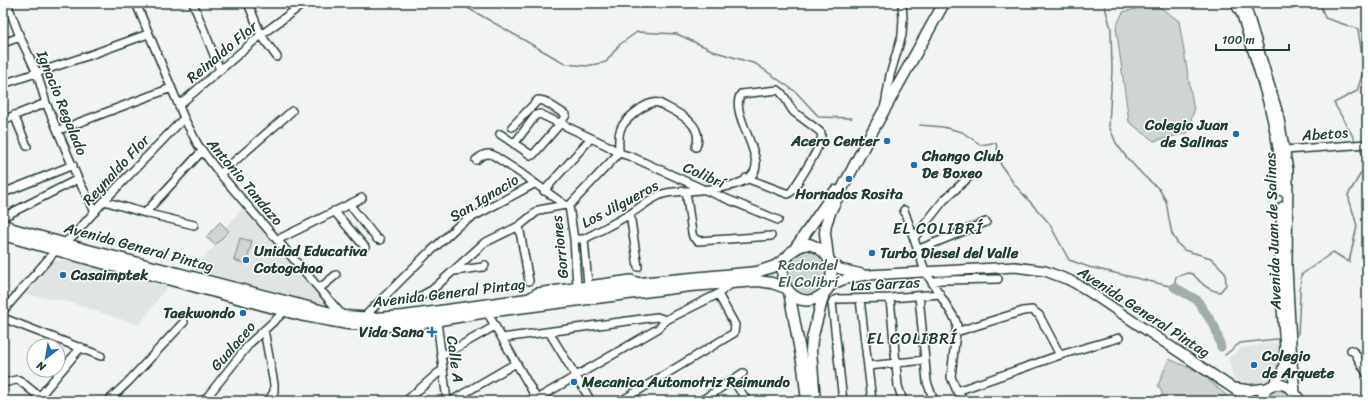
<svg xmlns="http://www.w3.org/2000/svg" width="1370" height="404" font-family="Sriracha,sans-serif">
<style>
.built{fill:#e0e4e3}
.green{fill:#ced5d3;stroke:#768984}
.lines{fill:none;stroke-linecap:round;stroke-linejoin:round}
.stream{stroke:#6d807b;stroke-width:1.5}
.river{stroke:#a1adaa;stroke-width:9}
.minor-casing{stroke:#1f3d34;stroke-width:10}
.major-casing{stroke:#1f3d34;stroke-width:12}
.highway-casing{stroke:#1f3d34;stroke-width:13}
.minor{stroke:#fff;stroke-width:7}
.major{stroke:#fff;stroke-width:9}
.highway{stroke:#fff;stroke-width:10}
.poi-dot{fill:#1f6fb2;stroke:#fff;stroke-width:1.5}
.labels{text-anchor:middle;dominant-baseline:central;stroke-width:3;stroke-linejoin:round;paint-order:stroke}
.street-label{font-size:15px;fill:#1f3d34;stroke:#fff}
.poi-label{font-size:15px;font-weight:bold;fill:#1f3d34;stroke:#fff;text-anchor:start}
.park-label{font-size:15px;fill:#425b54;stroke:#fff}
.neighbourhood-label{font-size:16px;letter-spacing:1px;fill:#1f3d34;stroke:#fff}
</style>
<rect width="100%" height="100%" fill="#f2f3f3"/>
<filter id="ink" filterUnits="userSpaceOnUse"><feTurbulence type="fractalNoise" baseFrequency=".025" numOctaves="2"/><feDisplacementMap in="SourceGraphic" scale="8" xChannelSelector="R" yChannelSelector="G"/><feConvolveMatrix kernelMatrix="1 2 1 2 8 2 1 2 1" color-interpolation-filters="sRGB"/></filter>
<g filter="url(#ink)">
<path class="built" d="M244,207L327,302L326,305L192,269L230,231L226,227Z
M72,260L167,287L139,325L69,302L26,294L53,261Z
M1280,342L1281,358L1276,371L1265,381L1252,384L1233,380L1229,358L1241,348Z"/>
<path class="green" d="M1156,4L1179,21L1194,111L1187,133L1154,141L1129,122L1116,27L1123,12Z
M220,222L229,231L215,245L206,237Z
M240,238L252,241L246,264L234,260Z
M806,250C832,250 835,286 813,294C808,296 803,295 798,295L787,279C788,266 793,256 806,250Z
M1169,359L1201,373L1226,395L1229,401H1166L1158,385Z
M1278,390C1286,390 1290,394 1293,401H1265C1268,394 1271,391 1278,390Z"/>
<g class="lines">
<path class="stream" d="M459,3L566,64L586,66L606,62L619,45L637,32L677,34L716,52L756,64L796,92L819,117L852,118
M1320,3L1325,18L1358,29L1364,69L1357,91L1334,103L1356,142
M920,125L943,127L962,132L981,145L992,143H996L1001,165L1014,184L1049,223L1069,260L1089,267L1174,287L1176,277L1188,273L1193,274C1201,283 1207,290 1220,292L1226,285L1225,272L1211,258L1184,250L1178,244L1172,234L1169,219L1166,201L1159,189L1144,176L1127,158L1116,143L1109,126L1112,70L1111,29L1104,3
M1359,147L1367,162
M1298,335L1301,275L1333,252L1349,262L1357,226L1348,195L1367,163
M1225,355L1240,343L1278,339"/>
<path class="river" d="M1174,287L1197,300L1215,327L1221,347"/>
<g class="minor-casing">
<path id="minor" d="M7,3L20,37L37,73L46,103L78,179L95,212
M136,3L184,118L198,145L220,174L343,316
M193,3L220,70
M248,3L261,35L277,57
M3,43L20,37
M3,84L90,55L148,34
M179,105L261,35L299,7L302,3
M885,105L890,75L902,35L903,19L902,3
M14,115L27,146
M3,120L46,103
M59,130L171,88
M500,134L531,155H533L560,124L566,115L544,101L538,100L512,127
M514,144L536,115L540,114L608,146L619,153L632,157L705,190L778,220
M1285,150L1367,144
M476,160C481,156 486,152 493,155L522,174L565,205
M220,174L292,111
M544,191L591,138
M686,191L692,233L693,237L698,241L771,236
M3,193L73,165
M104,201L145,213L194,225
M349,204L377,239L380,240
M569,206L619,153C619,146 618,138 620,131C622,121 648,99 659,103C676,112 705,123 696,147
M569,206L574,239L577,286
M904,210L925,271L955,319L957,325L956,332L951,377L957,391L965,401
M334,211L365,247
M145,213L202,151
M630,214L638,267
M7,215L78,179
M519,226L529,281
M914,238L944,200L969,177
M574,239H584C599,231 615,223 630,214C640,208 654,195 667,193C686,189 757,193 756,164C756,145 730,109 741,94L778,90C786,95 788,106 794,112C799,116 820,131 821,133C825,142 798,182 792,191L788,194L746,178
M584,239L588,285
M277,240L362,198
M917,250L986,222
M431,251L458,226L467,220L534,184
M454,271L483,267L485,265
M932,282L940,280L998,279
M320,288L336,275
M421,296L432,290L484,243L519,226L539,210L565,205L569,206
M919,296L927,382L934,401
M528,298L537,292L631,279L642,283
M890,298L898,386L903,401
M860,299L872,401
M3,311L57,249L74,235L104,201L184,118
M487,312L538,401
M364,317L427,254
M3,318L101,356
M437,321L447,401
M264,330L274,384V392L268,401
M549,332L591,401
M956,332L1023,311L1032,310L1039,315L1060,355
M502,338L657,317L666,320
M1351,350L1355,353L1367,374
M442,356L495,326
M868,366L925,360
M733,380L747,401
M3,383L16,380H19L40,397
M957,391L1060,355L1119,338
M704,399L743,373
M36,401L81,347
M108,401L128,382L184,322
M204,401L250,343L285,311
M406,401L438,373L443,370
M451,401L516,363
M533,401L659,328L666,320L718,294L725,288L732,284
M621,401L734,333L735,325L718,294
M843,401L832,303L833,301L838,299L890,298L940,294"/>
</g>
<g class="major-casing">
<path id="major" d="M1235,3L1242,15C1259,72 1281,130 1282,191
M1243,3L1247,11L1278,114L1288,170L1287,267L1292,363L1295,392
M830,261L840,269L862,274
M828,288C839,279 854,277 868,275L1015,267L1045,271L1069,280L1082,287L1252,401
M1273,385L1282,372L1284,364L1285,348L1279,267L1282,207
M1235,388L1251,390L1267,388
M1260,401L1267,388C1280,379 1294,388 1300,401"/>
</g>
<g class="highway-casing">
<path id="highway" d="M3,224L13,229L84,249L343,316L375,318L404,316L649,282L757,272L775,266L786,258
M3,235L113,266L145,273L300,315L348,324L387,326L417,324L487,312L690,286L758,281L772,283L786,288
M809,244C825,249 834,261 831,278C831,283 829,287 827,290C803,318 769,284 788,256C793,249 800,245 809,244Z
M794,250L835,191
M828,257L825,233L826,224L831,210L868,139L944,3
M789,292L803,367L807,401
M815,401L811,351L812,339L824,293"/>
</g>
<use href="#minor" class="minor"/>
<use href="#major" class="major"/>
<use href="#highway" class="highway"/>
</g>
</g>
<g class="poi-dot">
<circle cx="1236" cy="134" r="4"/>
<circle cx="887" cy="141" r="4"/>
<circle cx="914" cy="165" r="4"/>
<circle cx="849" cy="179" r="4"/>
<circle cx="872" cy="253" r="4"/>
<circle cx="246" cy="260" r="4"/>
<circle cx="63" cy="275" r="4"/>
<circle cx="243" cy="313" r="4"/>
<path d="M430 326h4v4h4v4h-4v4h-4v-4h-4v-4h4z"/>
<circle cx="1254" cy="365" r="4"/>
<circle cx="574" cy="382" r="4"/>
</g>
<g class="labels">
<g class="street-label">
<text transform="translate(222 52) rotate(-40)">Reinaldo Flor</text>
<text transform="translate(62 103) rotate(68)">Ignacio Regalado</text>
<text transform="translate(1325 134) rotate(-4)">Abetos</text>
<text transform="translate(116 170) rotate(-47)">Reynaldo Flor</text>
<text transform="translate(704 175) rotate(24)">Colibrí</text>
<text transform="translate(245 182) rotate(50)">Antonio Tandazo</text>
<text transform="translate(484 198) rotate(-31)">San Ignacio</text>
<text transform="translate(620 204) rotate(-28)">Los Jilgueros</text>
<text transform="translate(1273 231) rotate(-92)">Avenida Juan de Salinas</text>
<text transform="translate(139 247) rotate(15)">Avenida General Pintag</text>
<text transform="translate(560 247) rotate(-96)">Gorriones</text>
<text transform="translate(885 284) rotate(-3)">Las Garzas</text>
<text transform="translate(449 293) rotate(-7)">Avenida General Pintag</text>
<text transform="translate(1144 312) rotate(33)">Avenida General Pintag</text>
<text transform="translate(233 346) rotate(-49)">Gualaceo</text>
<text transform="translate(455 359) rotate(82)">Calle A</text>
</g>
<g class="poi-label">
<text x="1228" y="125" text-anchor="end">Colegio Juan<tspan x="1228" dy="17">de Salinas</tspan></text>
<text x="879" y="141" text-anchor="end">Acero Center</text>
<text x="922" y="156">Chango Club<tspan x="922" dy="17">De Boxeo</tspan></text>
<text x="849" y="194" text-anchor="middle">Hornados Rosita</text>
<text x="254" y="251">Unidad Educativa<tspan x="254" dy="17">Cotogchoa</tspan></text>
<text x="880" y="253">Turbo Diesel del Valle</text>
<text x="71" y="275">Casaimptek</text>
<text x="235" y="313" text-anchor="end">Taekwondo</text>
<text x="424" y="332" text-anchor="end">Vida Sana</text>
<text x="1262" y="356">Colegio<tspan x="1262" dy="17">de Arquete</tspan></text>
<text x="582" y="382">Mecanica Automotriz Reimundo</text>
</g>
<g class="park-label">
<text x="808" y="265">Redondel<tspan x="808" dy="17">El Colibrí</tspan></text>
</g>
<g class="neighbourhood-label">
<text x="938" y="228">EL COLIBRÍ</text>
<text x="912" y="338">EL COLIBRÍ</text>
</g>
</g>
<rect width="1370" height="404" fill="none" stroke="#fff" stroke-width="16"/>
<rect x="8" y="8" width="1354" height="388" fill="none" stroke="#1f3d34" stroke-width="1.5" filter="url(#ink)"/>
<g transform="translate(46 358) rotate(211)"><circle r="19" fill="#ffffff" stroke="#a5b1ae"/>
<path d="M0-3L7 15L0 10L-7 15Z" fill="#1f6fb2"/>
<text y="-6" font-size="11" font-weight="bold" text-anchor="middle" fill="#1f3d34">N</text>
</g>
<path d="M1216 44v6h73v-6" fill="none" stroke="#1f3d34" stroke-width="2"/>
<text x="1222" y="44" font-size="12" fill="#1f3d34" stroke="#ffffff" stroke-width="3" paint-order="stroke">100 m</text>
</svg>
